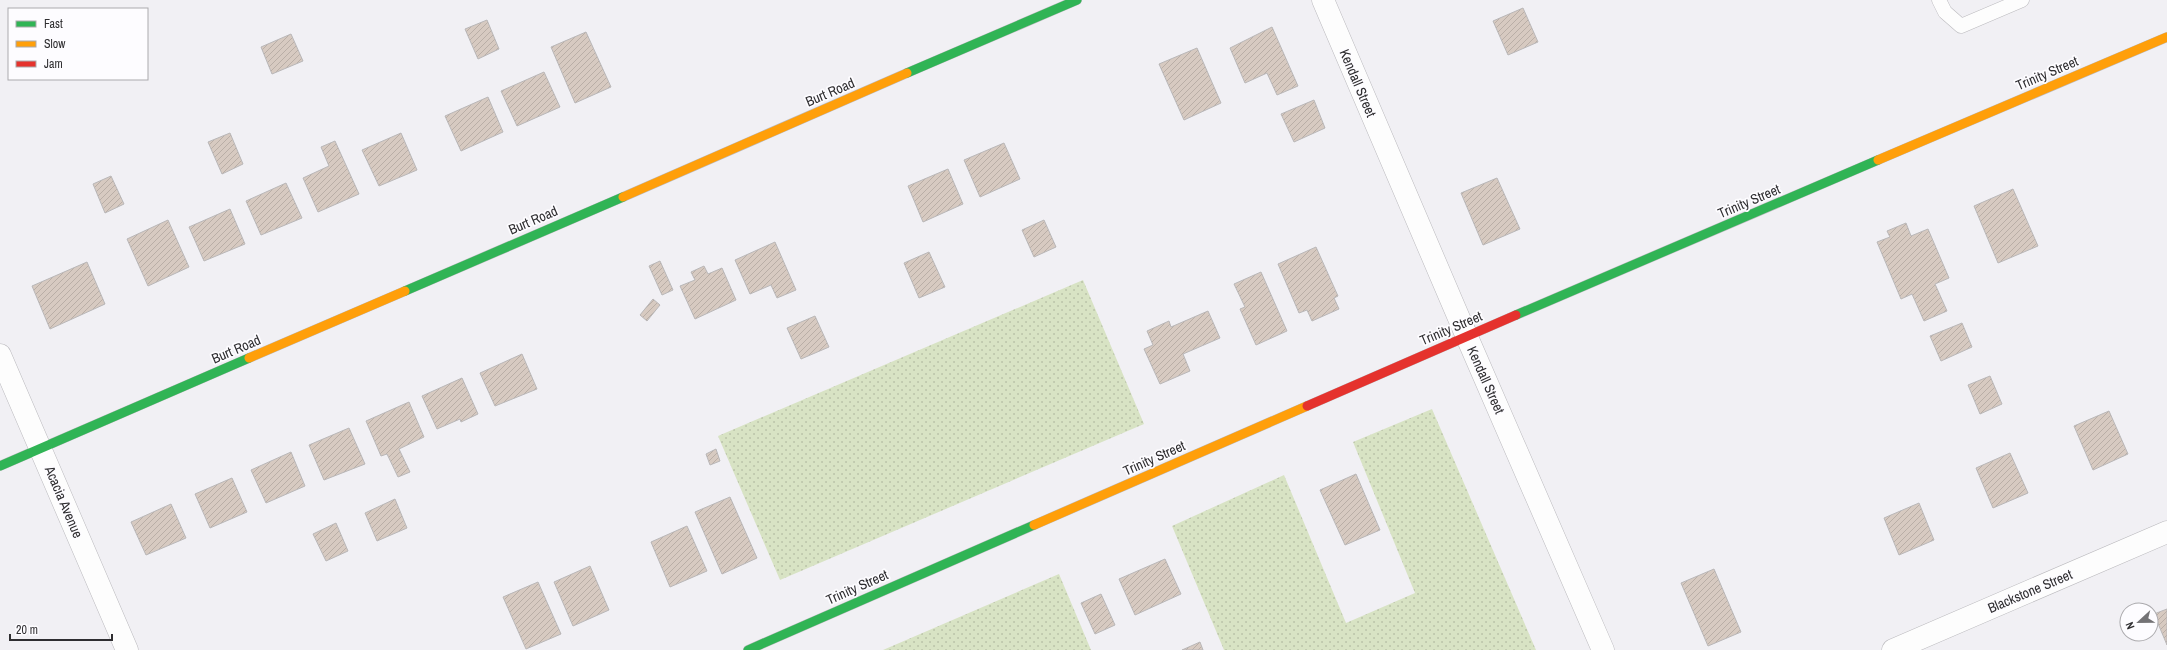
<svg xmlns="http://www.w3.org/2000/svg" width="2167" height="650" font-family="'Archivo Narrow',sans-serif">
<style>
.grass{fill:url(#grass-dots)}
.building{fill:url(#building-hatch);stroke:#b9b7b8}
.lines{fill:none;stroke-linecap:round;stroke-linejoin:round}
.lane-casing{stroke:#bbbabe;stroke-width:15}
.street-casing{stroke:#bbbabe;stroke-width:23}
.fast-casing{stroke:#bbbabe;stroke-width:10}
.slow-casing{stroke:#bbbabe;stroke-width:10}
.jam-casing{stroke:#bbbabe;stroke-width:10}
.lane{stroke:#fdfdfd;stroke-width:14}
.street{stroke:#fdfdfd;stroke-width:22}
.fast{stroke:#30b455;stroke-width:9}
.slow{stroke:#ff9f0a;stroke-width:9}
.jam{stroke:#e5322d;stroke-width:9}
.labels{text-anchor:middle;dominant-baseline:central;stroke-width:3.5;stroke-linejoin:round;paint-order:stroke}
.street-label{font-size:14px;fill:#2f2e31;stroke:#fdfcff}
</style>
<defs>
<pattern id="grass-dots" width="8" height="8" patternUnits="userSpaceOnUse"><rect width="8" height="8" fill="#d8e3c4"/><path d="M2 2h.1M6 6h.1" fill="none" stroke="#bac3a9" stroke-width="1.8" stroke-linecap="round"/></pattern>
<pattern id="building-hatch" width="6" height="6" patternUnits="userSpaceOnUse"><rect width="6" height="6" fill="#d7cac1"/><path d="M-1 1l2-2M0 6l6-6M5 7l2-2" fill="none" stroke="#b9aea6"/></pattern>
</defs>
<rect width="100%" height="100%" fill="#f1f0f4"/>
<path class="grass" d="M1083,280L1144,424L780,580L718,436Z
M1432,409L1536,650H1224L1172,526L1284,475L1346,623L1415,593L1353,442Z
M1059,574L1091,650H883Z"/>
<path class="building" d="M1523,8L1538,42L1508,55L1493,21Z
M487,20L499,49L478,59L465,29Z
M1272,27L1298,86L1277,95L1267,73L1245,83L1230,48Z
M586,32L611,87L575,103L551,47Z
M291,34L303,61L272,74L261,47Z
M1197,48L1221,103L1184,120L1159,64Z
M544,72L560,107L517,126L501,91Z
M488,97L503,132L461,151L445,116Z
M1314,100L1325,128L1294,142L1281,114Z
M230,133L243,164L222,174L208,142Z
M401,133L417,170L379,186L362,150Z
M335,141L359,194L318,212L303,178L329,166L321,147Z
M1004,143L1020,179L980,197L964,160Z
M948,169L963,204L923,222L908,186Z
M111,176L124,204L105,213L93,184Z
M1497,178L1520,229L1483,245L1461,193Z
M286,183L302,218L261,235L246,201Z
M2013,189L2038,246L1998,263L1974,206Z
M230,209L245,244L204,261L189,227Z
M168,220L189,267L148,286L127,239Z
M1044,220L1056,247L1034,257L1022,230Z
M1906,223L1911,236L1928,229L1949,278L1935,284L1947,311L1924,321L1912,294L1901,299L1877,242L1890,237L1887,231Z
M775,242L796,290L777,298L771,285L750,294L735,260Z
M1316,247L1338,296L1334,298L1339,309L1312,321L1307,310L1299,313L1278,264Z
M929,252L945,287L919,298L904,263Z
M660,261L673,290L662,295L649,266Z
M87,262L105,304L50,329L32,286Z
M704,266L708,274L722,268L736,300L695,319L680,286L695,280L691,272Z
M1261,272L1287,331L1256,345L1240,309L1245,307L1234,284Z
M653,299L660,305L647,321L640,315Z
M1208,311L1220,338L1183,354L1190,371L1160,384L1144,349L1153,345L1147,331L1169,321L1171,327Z
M815,316L829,347L801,359L787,328Z
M1962,323L1972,347L1941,361L1930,336Z
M522,354L537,389L495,406L480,373Z
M1990,376L2002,404L1980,414L1968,385Z
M462,378L478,414L461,422L460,419L437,429L422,396Z
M409,402L424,437L399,449L410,472L398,477L387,454L381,456L366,421Z
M2109,411L2128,454L2093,470L2074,426Z
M349,428L365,464L324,480L309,445Z
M716,449L720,461L710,465L706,454Z
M291,452L305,486L266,503L251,470Z
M2010,453L2028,493L1993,508L1976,468Z
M1356,474L1380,530L1345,545L1320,490Z
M232,478L247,512L210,528L195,494Z
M730,497L757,558L722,574L695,512Z
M395,499L407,528L377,541L365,513Z
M1919,503L1934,540L1899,555L1884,518Z
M171,504L186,538L146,555L131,522Z
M336,523L348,551L326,561L313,534Z
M687,526L707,571L670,587L651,542Z
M1165,559L1181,594L1135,615L1119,579Z
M590,566L609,610L573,626L554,582Z
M1714,569L1741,632L1708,646L1681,583Z
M538,582L561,634L526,649L503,597Z
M1101,594L1115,625L1095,634L1081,603Z
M2167,609V645L2154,614Z
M1200,642L1203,650H1182Z"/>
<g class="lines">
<g class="lane-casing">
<path id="lane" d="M1939,0L1945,12L1961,26L2022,0"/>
</g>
<g class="street-casing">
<path id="street" d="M1323,0L1467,337L1603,650
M0,355L127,650
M1893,650L2167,532"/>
</g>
<g class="fast-casing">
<path id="fast" d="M907,73L1077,0
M405,291L623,197
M1516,315L1878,160
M0,466L249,358
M748,650L1034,525"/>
</g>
<g class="slow-casing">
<path id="slow" d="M1878,160L2167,37
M623,197L907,73
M249,358L405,291
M1034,525L1307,406"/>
</g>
<g class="jam-casing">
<path id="jam" d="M1307,406L1516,315"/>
</g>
<use href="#lane" class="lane"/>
<use href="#street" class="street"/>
<use href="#fast" class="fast"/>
<use href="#slow" class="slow"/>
<use href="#jam" class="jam"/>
</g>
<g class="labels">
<g class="street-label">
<text transform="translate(2047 73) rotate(-23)">Trinity Street</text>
<text transform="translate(1358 83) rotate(67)">Kendall Street</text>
<text transform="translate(830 92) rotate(-23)">Burt Road</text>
<text transform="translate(1749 201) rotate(-23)">Trinity Street</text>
<text transform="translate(533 220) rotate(-23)">Burt Road</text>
<text transform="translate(1451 328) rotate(-23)">Trinity Street</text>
<text transform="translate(236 349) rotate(-23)">Burt Road</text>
<text transform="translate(1486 380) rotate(66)">Kendall Street</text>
<text transform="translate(1154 458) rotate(-24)">Trinity Street</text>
<text transform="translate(64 502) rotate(67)">Acacia Avenue</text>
<text transform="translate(857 587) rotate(-24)">Trinity Street</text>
<text transform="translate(2030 591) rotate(-23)">Blackstone Street</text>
</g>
</g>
<rect x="8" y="8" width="140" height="72" fill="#fdfcff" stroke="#abaaad"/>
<rect x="16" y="21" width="20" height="6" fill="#30b455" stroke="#abaaad"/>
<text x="44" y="28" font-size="12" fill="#2f2e31">Fast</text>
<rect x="16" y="41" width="20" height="6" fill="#ff9f0a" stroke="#abaaad"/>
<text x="44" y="48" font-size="12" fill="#2f2e31">Slow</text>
<rect x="16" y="61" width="20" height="6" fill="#e5322d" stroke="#abaaad"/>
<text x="44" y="68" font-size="12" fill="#2f2e31">Jam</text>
<g transform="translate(2139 622) rotate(248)"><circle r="19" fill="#fdfcff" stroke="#abaaad"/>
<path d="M0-3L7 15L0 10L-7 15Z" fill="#737275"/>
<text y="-6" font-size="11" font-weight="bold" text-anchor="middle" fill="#2f2e31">N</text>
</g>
<path d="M10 634v6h102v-6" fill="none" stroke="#2f2e31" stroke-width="2"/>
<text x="16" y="634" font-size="12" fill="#2f2e31" stroke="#fdfcff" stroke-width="3" paint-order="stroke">20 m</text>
</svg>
